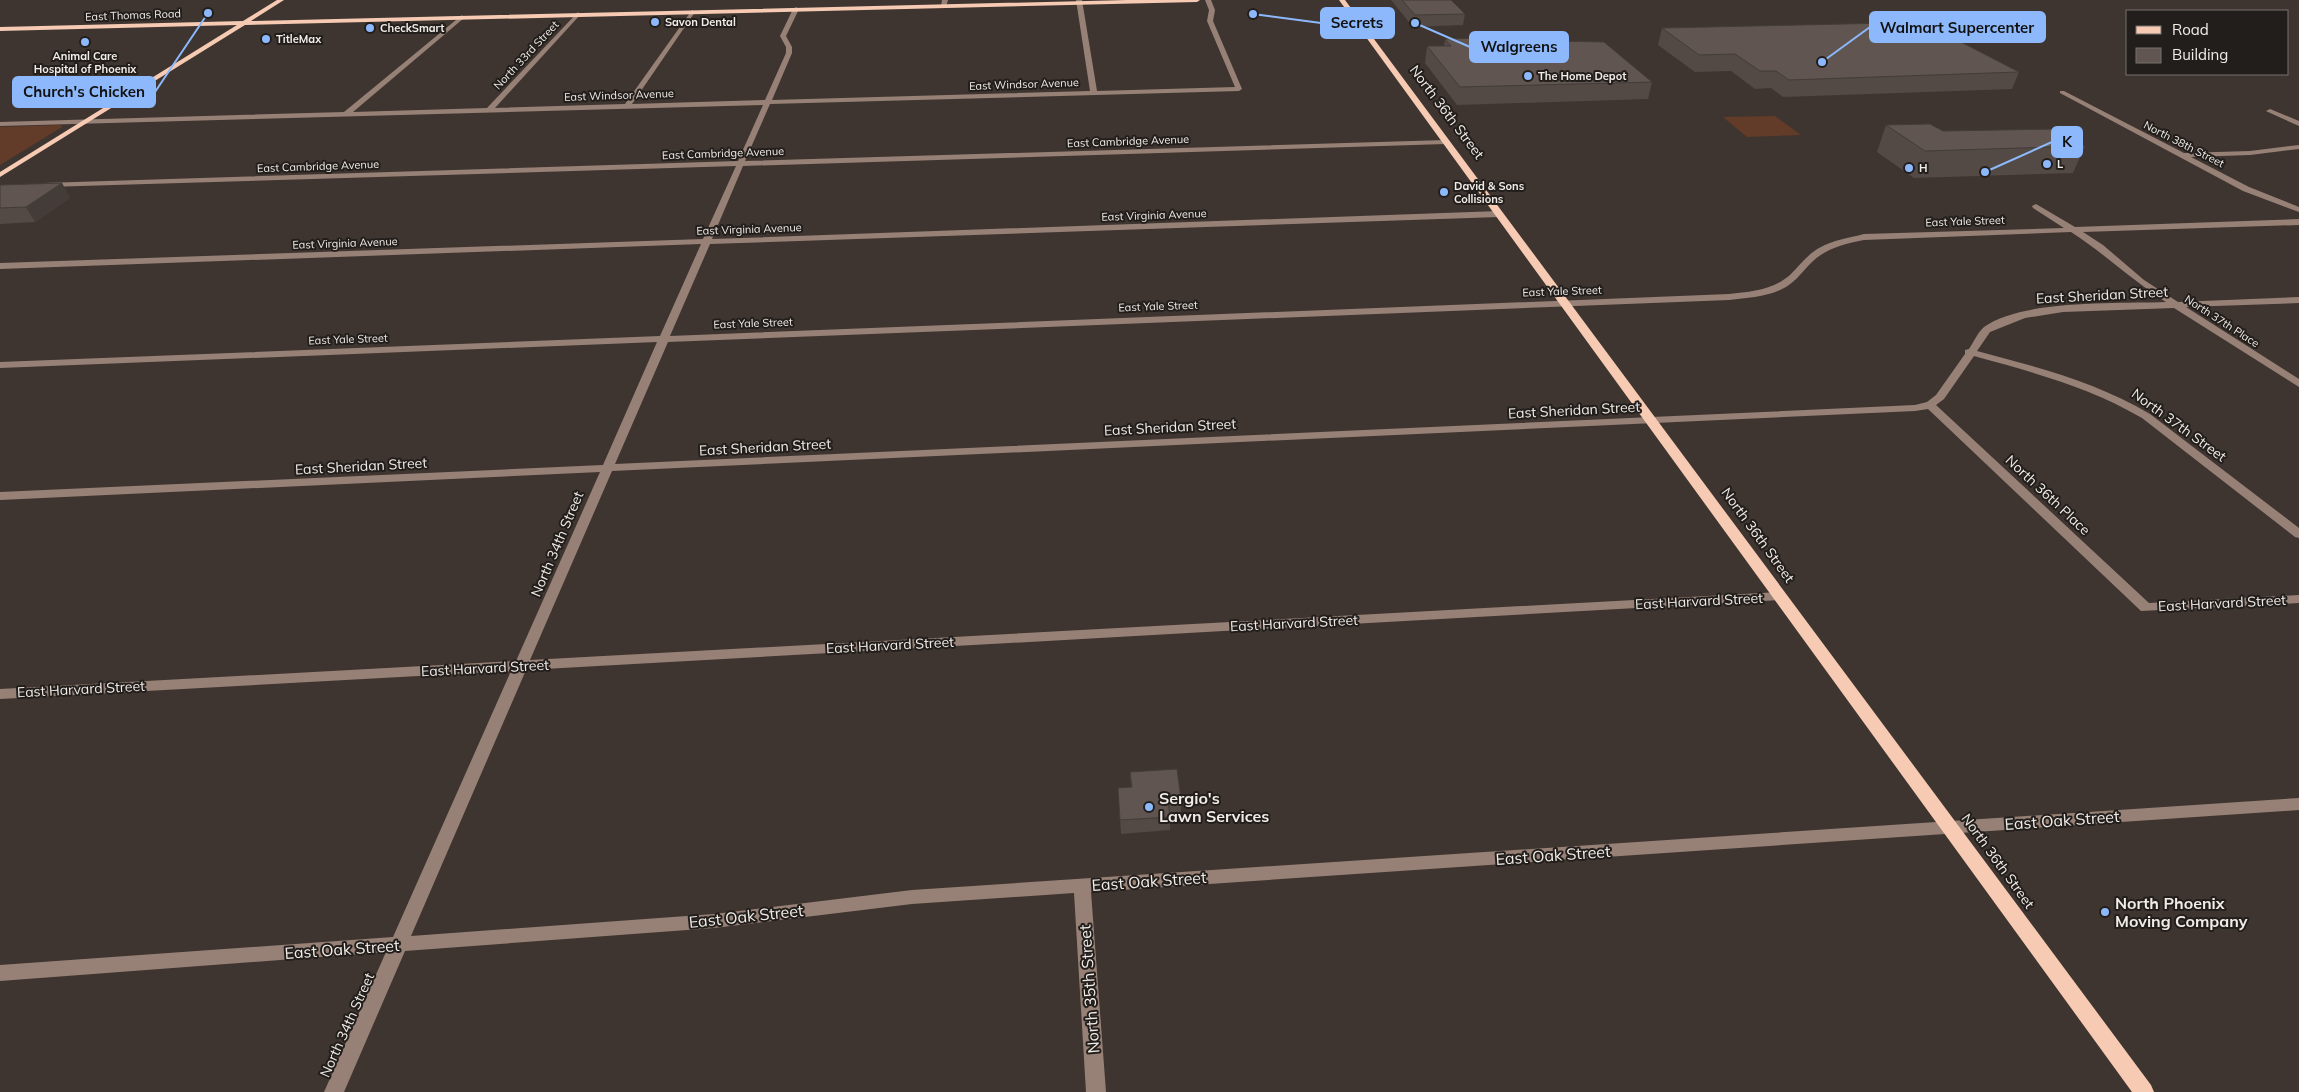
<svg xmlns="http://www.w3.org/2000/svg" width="2299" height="1092" font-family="Mulish,sans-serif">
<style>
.green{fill:#623c28}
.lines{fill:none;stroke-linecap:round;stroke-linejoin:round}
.minor{fill:#978176;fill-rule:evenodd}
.major{fill:#f6cab3;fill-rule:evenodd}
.wall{fill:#534945}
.shaded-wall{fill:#433c38}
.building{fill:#605550;stroke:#433c38}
.poi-dot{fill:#8db9fc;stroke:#221e1b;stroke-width:2}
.labels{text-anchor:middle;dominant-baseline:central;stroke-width:4;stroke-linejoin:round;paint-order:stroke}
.far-street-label{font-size:11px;fill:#f2ece8;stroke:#221e1b}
.far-poi-label{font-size:11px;font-weight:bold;fill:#f2ece8;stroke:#221e1b;text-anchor:start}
.street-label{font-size:14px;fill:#f2ece8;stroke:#221e1b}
.near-poi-label{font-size:16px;font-weight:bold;fill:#f2ece8;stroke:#221e1b;text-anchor:start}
.near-street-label{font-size:16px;fill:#f2ece8;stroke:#221e1b}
.leader{fill:none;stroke:#8db9fc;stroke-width:2}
.callout-dot{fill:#8db9fc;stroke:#221e1b;stroke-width:2}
.callout{fill:#8db9fc;stroke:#8db9fc;stroke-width:2}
.callout-label{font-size:15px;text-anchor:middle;font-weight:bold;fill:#111}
</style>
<rect width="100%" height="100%" fill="#3f3530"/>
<path class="green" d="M1775,116L1801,135L1747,137L1723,117Z
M61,125L62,127L0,165V127Z"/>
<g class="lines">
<path class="minor" d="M942,0H948L946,7L941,6Z
M1076,0H1082L1097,91L1235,87L1207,21L1209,10L1205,0H1211L1215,10L1213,21L1242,89L1239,91L770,104L745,161L1446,140L1450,142L1446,144L743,166L712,239L1499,211L1503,214L1499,217L710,244L670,336L1729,294C1751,292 1774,290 1791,274C1800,265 1808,254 1819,248C1833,240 1849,238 1864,234L2064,228L2033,208L2032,206L2036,204L2075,227L2299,219V225L2083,232L2103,245L2144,280L2178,302L2299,297V303L2186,307L2299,379V387L2174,308L2063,312L2025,318L1990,332L1977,351C2037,367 2096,382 2150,414L2299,528V538L2295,537L2142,418C2089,387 2032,372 1974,356L1944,399L1936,405L2149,603L2299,595V603L2141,611L1928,409L1915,411L612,471L530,660L1780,592L1787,596L1780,600L526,670L411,936L714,914L912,890L2299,798V810L1091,892L1106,1092H1086L1074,893L912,904L714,928L405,951L344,1092H324L386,952L0,981V965L393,937L511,671L0,699V689L516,661L600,472L0,500V492L603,465L657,342L0,368V362L660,336L701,244L0,269V263L703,239L736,166L47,187L43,185L44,183L738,161L763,105L0,126V122L344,112L462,15L464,18L353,112L487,108L578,12L580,15L495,108L625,104L692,10L695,12L632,104L765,100L786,53V47L780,36L793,9L796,7L799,9L786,36L792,47V53L772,100L1090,91ZM2071,232C2105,254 2133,281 2166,302C2118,304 2023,299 1984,327C1978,332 1973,343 1969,349L1965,350V354L1936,395L1927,402L1915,405L615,464L668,342L1729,300C1748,298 1769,297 1786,287C1796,281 1803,271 1811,263C1826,248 1844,244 1864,240Z
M2060,91H2064L2184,153L2250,151L2299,145V149L2250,155L2191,157L2249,187L2299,207V212L2243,191L2060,93Z
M2270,109L2299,121V126L2268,112L2266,111Z"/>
<path class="major" d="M277,0H284L251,21L1127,0H1200L1197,2L245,25L0,177V172L237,25L0,31V27L243,21Z
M1339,0H1345L2151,1085L2154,1092H2132Z"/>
</g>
<path class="wall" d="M1391,0H1451L1465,14L1463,25L1413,27Z
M1894,26L2019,72L2012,89L1783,97L1771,88L1755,89L1731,71L1695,72L1658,45L1662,28Z
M1445,39L1507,44L1553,43L1554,41L1652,82L1648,99L1457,105L1425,63L1427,46H1444Z
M1886,125L1943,131L2085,146L2073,173L1914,178L1877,152Z
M62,183L70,198L35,222L0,224V185Z
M1130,772L1181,799V813H1170V830L1121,834L1118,788L1131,787Z"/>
<path class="shaded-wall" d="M62,183L70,198L35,222L26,207Z"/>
<path class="building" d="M1402,0H1451L1465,14L1415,15Z
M1888,23L1894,26L1928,25L2019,72L1789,80L1776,71H1760L1735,54L1699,55L1662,28Z
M1480,38L1484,43L1505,42L1507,44L1556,43L1554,41L1604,42L1652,82L1460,87L1427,46H1451L1445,39Z
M1930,124L1943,131L2055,129L2085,146L1925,151L1886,125Z
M62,183L26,207L0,208V185Z
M1177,769L1181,799L1168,800L1170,817L1120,820L1118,788L1132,787L1130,772Z"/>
<g class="poi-dot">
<circle cx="655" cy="22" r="5"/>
<circle cx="370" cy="28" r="5"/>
<circle cx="266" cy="39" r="5"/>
<circle cx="85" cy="42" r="5"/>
<circle cx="1528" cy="76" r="5"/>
<circle cx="2047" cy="164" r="5"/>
<circle cx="1909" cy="168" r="5"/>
<circle cx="1444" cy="192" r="5"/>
<circle cx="1149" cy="807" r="5"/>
<circle cx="2105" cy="912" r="5"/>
</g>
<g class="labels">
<g class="far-street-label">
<text transform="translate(133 15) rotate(-2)">East Thomas Road</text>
<text transform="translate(526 55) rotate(-47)">North 33rd Street</text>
<text transform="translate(1024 84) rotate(-2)">East Windsor Avenue</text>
<text transform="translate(619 95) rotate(-2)">East Windsor Avenue</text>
<text transform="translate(1128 141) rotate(-2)">East Cambridge Avenue</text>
<text transform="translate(2184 144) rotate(27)">North 38th Street</text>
<text transform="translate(723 153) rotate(-2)">East Cambridge Avenue</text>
<text transform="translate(318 166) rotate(-2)">East Cambridge Avenue</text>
<text transform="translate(1154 215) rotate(-2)">East Virginia Avenue</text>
<text transform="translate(1965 221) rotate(-2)">East Yale Street</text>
<text transform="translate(749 229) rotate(-2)">East Virginia Avenue</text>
<text transform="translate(345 243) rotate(-2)">East Virginia Avenue</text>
<text transform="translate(1562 291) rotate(-2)">East Yale Street</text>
<text transform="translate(1158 306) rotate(-2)">East Yale Street</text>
<text transform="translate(2222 321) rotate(33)">North 37th Place</text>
<text transform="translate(753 323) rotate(-2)">East Yale Street</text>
<text transform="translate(348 339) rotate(-2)">East Yale Street</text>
</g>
<g class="far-poi-label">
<text x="665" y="22">Savon Dental</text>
<text x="380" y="28">CheckSmart</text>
<text x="276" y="39">TitleMax</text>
<text x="85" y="56" text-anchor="middle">Animal Care<tspan x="85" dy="13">Hospital of Phoenix</tspan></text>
<text x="1538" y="76">The Home Depot</text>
<text x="2057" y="164">L</text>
<text x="1919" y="168">H</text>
<text x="1454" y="186">David &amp; Sons<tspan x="1454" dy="13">Collisions</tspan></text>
</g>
<g class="street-label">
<text transform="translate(1447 112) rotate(53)">North 36th Street</text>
<text transform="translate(2102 295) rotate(-3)">East Sheridan Street</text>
<text transform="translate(1574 410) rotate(-3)">East Sheridan Street</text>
<text transform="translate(2179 425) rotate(36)">North 37th Street</text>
<text transform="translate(1170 427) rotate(-3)">East Sheridan Street</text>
<text transform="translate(765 447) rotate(-3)">East Sheridan Street</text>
<text transform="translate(361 466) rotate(-3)">East Sheridan Street</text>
<text transform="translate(2048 495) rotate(43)">North 36th Place</text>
<text transform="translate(1758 535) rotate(54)">North 36th Street</text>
<text transform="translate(557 544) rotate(-67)">North 34th Street</text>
<text transform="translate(1699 601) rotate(-3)">East Harvard Street</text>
<text transform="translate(2222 603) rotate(-3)">East Harvard Street</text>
<text transform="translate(1294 623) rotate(-3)">East Harvard Street</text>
<text transform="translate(890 645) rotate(-3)">East Harvard Street</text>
<text transform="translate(485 668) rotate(-3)">East Harvard Street</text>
<text transform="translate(81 689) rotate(-3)">East Harvard Street</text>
<text transform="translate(1998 861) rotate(54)">North 36th Street</text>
<text transform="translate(347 1025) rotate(-66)">North 34th Street</text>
</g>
<g class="near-poi-label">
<text x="1159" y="798">Sergio's<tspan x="1159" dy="18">Lawn Services</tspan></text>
<text x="2115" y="903">North Phoenix<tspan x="2115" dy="18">Moving Company</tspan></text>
</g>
<g class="near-street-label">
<text transform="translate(2062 820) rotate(-4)">East Oak Street</text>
<text transform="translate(1553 855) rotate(-4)">East Oak Street</text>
<text transform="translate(1149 881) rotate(-4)">East Oak Street</text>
<text transform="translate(746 916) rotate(-6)">East Oak Street</text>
<text transform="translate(342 949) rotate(-4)">East Oak Street</text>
<text transform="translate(1089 989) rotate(-94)">North 35th Street</text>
</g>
</g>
<path class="leader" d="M1253 14L1321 23M1822 62L1870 27M1415 23L1470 47M208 13L155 92M1985 172L2052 142"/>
<g class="callout-dot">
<circle cx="1253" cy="14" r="5"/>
<circle cx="1822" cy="62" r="5"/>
<circle cx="1415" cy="23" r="5"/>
<circle cx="208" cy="13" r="5"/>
<circle cx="1985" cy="172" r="5"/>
</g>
<g class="callout">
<rect x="1321" y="8" width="73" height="30" rx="5"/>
<rect x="1870" y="12" width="175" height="30" rx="5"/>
<rect x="1470" y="32" width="98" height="30" rx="5"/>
<rect x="13" y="77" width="142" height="30" rx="5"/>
<rect x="2052" y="127" width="30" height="30" rx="5"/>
</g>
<g class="callout-label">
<text x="1357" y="28">Secrets</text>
<text x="1957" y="33">Walmart Supercenter</text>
<text x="1519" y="52">Walgreens</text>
<text x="84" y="97">Church's Chicken</text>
<text x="2067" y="147">K</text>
</g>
<rect x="2126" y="10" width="162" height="65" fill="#221e1b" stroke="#75706d"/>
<rect x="2136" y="26" width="25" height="8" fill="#f6cab3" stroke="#75706d"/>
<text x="2172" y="35" font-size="15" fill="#f2ece8">Road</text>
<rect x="2136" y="48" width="25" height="15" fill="#605550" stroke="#75706d"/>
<text x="2172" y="60" font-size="15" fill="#f2ece8">Building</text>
</svg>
